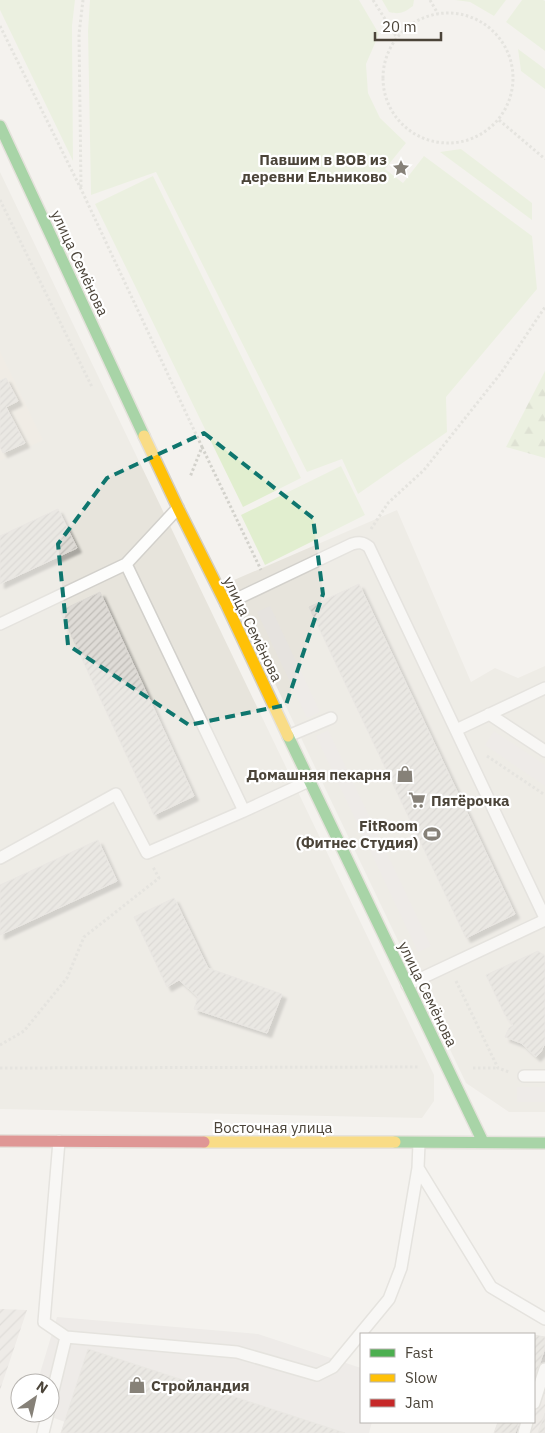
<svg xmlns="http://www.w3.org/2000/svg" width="545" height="1433" font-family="'IBM Plex Sans',sans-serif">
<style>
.residential{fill:#e7e4dc}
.industrial{fill:url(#industrial-furrows)}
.education{fill:#eae5da}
.green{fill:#e1eecf}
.forest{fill:url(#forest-firs)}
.parking{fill:#e6e3df}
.building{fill:url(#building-hatch);stroke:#dcd9d4;filter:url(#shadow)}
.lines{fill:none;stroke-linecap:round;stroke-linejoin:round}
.lane-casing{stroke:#d2d0cb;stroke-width:14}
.fast-casing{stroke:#d3cfc5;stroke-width:14}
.slow-casing{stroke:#d3cfc5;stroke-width:14}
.jam-casing{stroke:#d3cfc5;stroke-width:14}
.path{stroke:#d3d2cc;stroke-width:3;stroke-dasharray:2.5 2.5;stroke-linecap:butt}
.lane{stroke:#fdfdfc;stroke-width:11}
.fast{stroke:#4caf50;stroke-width:11}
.slow{stroke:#ffc107;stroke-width:11}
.jam{stroke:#c62828;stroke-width:11}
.marked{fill:none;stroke:#0f766e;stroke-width:4;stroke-dasharray:10 6;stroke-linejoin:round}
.labels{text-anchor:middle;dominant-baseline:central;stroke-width:4.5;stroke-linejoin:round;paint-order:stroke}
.poi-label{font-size:15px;font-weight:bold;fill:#4b4439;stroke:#fff;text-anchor:end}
.street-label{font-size:15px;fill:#4b4439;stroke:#fff}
</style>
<defs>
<pattern id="industrial-furrows" width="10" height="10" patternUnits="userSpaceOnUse" patternTransform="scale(1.25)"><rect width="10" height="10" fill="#e6e2de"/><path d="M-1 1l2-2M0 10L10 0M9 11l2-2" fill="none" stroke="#c7c3bf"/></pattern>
<pattern id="forest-firs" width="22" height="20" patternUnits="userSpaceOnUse" patternTransform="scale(1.25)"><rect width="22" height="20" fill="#e1eecf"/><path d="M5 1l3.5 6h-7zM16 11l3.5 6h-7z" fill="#c3cdb2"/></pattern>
<pattern id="building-hatch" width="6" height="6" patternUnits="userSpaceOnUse" patternTransform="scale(1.25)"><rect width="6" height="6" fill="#dedbd6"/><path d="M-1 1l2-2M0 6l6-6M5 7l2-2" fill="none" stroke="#c0bdb8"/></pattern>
<filter id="shadow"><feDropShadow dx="4.5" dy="4.5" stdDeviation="1" flood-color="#0004"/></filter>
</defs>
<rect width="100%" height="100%" fill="#f4f2ee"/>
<path class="residential" d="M0,172L434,1075V1101L422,1118L0,1109Z
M397,510L471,682L495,668L518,678L545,666V1112H509L466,1083L227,583Z"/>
<path class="industrial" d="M0,1309L27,1310L0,1390Z
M534,1335L545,1337V1433H494L498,1422H534Z"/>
<path class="education" d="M0,351L43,440L0,461Z"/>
<path class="green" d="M0,0H75L72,26L73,161L0,10Z
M90,0H359L379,34L366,64L368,93L380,118L406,143L385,169L403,183L424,156L532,236L537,289L446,397L447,432L358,494L342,459L307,472L156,172L91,195L88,31Z
M382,0H414L413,6C405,12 400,15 389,12Z
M455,0H506L494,16L470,2Z
M522,0H543L545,1V51L506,22Z
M518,49L545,69V89L521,71Z
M461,149L532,203V220L440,152Z
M153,176L301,478L243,507L95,204Z
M341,466L365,515L265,565L241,515Z"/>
<path class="forest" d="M545,371V458L506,447Z"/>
<path class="parking" d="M270,606L320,712L307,718L257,612Z
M328,730L431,946L418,952L316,736Z
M494,731L545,765V786L485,745Z
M517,1087H545V1102H517Z
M57,1317L258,1334L361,1368V1422H372L369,1433H345L88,1349L65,1422L40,1413H50V1383H37Z"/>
<path class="building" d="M6,378L18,401L6,407L25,443L3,453L0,447V381Z
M58,509L77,548L0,584V536Z
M359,584L515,914L466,938L309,607Z
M100,592L194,796L154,815L60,611Z
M98,840L117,881L0,935V885Z
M174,898L208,968L282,994L267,1033L194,1009L198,997L179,980L167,987L134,917Z
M538,951L545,956V1045H544L541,1052L536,1057L521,1043L505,1037L509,1028L513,1025L505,1015L486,975Z
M534,1335L545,1337V1348L534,1380Z
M88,1349L345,1433H61Z
M545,1413V1433H538Z
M498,1422H519L515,1433H494Z"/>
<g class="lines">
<g class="lane-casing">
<path id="lane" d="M126,564L244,811
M226,604L352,544C359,542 363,542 369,547L545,918
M0,624L126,564L178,508
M489,714L545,751
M456,730L545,688
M288,736L331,718
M0,858L116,794L147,853L244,811L309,781
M407,985L545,920
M524,1076H545
M59,1141L44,1322L66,1337L237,1352L317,1375L333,1367L389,1299L401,1268L418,1168L419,1143
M418,1168L491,1287L545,1319
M50,1403L66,1337
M534,1403L545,1369
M43,1433L48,1413
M524,1433L527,1422"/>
</g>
<g class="fast-casing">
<path id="fast" d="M0,126L144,436
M288,736L483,1142
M395,1142L545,1143"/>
</g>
<g class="slow-casing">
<path id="slow" d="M144,436L178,508L226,604L288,736
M204,1142H395"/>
</g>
<g class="jam-casing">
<path id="jam" d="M0,1141L204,1142"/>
</g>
<path class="path" d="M373,0L397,38
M430,0L438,14
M383 78a65 65 0 1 1 130 0a65 65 0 1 1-130 0Z
M0,26L81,189L202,447L190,477
M499,120L545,159
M81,187L79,34L83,0
M0,200L92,387
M202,447L261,570
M371,529L388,503L424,470L501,373L545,307
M487,756L545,795
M456,981L498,1068L509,1072
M0,1045L24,1031L67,978L84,937L159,878L153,867
M0,1068L419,1067
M473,1068H498"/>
<use href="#lane" class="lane"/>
<use href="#fast" class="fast"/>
<use href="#slow" class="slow"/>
<use href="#jam" class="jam"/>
</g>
<path d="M0 0H545V1433H0ZM204,433L313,518L323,594L286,705L189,725L68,645L58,544L107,478Z" fill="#f4f2ee" fill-opacity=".55" fill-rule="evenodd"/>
<path class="marked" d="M204,433L313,518L323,594L286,705L189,725L68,645L58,544L107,478Z"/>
<defs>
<g id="sight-bare" transform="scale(1.35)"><path d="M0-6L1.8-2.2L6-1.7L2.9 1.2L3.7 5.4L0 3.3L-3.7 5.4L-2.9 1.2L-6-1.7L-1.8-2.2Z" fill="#868178" stroke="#fff" stroke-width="2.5" paint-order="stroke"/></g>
<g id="shop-bare" transform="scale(1.35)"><path d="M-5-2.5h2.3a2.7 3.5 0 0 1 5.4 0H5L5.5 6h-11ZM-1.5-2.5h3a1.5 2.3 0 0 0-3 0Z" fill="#868178" stroke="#fff" stroke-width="2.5" paint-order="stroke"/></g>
<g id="supermarket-bare" transform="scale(1.35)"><path d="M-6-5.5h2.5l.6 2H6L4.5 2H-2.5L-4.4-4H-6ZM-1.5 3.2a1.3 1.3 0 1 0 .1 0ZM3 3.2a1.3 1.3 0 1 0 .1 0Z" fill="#868178" stroke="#fff" stroke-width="2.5" paint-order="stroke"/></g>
<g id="stadium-bare" transform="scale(1.35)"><path d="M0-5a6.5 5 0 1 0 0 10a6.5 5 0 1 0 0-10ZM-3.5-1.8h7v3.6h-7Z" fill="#868178" stroke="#fff" stroke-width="2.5" paint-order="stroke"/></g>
</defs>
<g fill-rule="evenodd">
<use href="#sight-bare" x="401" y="168"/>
<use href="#shop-bare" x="405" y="774"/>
<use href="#supermarket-bare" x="417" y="800"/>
<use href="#stadium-bare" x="432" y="834"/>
<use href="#shop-bare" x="137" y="1385"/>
</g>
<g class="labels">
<g class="poi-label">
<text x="387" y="159">Павшим в ВОВ из<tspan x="387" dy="17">деревни Ельниково</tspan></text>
<text x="391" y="774">Домашняя пекарня</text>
<text x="431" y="800" text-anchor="start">Пятёрочка</text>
<text x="418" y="825">FitRoom<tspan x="418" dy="17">(Фитнес Студия)</tspan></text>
<text x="151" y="1385" text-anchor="start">Стройландия</text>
</g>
<g class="street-label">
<text transform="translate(80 263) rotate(65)">улица Семёнова</text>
<text transform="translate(253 629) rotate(64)">улица Семёнова</text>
<text transform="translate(428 994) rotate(64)">улица Семёнова</text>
<text x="273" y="1127">Восточная улица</text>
</g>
</g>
<rect x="360" y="1333" width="175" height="90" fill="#ffffff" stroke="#b7b4b0"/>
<rect x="370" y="1349" width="25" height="8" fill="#4caf50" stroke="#b7b4b0"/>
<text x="405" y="1358" font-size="15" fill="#4b4439">Fast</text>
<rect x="370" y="1374" width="25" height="8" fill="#ffc107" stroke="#b7b4b0"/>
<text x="405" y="1383" font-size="15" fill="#4b4439">Slow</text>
<rect x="370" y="1399" width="25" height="8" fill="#c62828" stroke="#b7b4b0"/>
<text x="405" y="1408" font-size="15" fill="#4b4439">Jam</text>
<g transform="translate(35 1398) rotate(34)"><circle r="24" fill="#ffffff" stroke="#b7b4b0"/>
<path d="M0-4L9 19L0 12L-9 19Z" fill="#868178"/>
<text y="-8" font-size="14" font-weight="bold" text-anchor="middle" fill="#4b4439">N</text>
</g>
<path d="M375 32v8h66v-8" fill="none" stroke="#4b4439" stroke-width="2.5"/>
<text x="382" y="32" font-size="15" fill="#4b4439" stroke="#ffffff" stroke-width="4" paint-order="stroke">20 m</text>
</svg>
